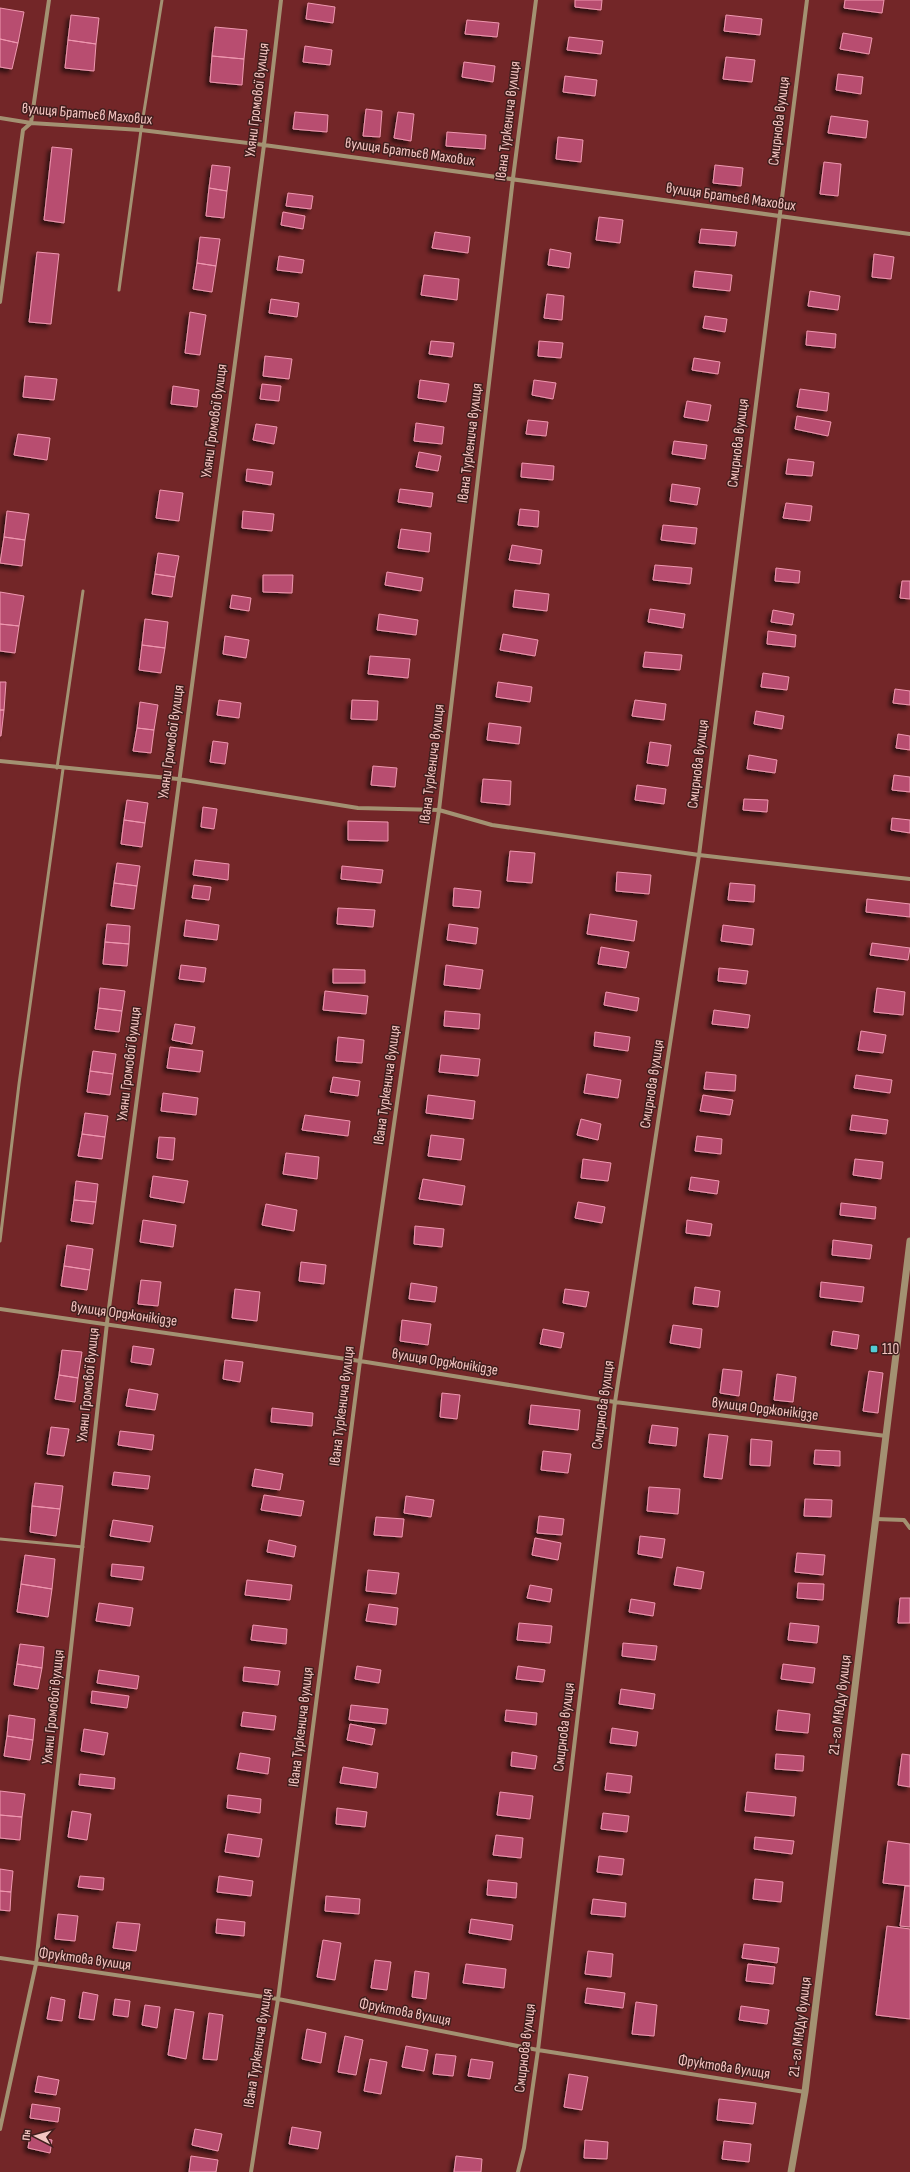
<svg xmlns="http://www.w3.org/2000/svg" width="910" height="2172" font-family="'Sofia Sans Condensed',sans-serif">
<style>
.building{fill:#b84d70;stroke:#ef98b0;filter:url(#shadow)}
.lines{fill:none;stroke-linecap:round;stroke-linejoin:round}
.service{stroke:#a39172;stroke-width:3}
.minor{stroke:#a39172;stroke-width:4}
.tertiary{stroke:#a39172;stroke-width:7}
.poi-dot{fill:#52ccd5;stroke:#411e1d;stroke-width:1.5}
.labels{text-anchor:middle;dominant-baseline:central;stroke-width:3;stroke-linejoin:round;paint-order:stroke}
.street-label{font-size:15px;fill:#f5c6c3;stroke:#411e1d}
.poi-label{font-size:15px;fill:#f5c6c3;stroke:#411e1d;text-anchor:start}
</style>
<defs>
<filter id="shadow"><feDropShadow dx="-3.5" dy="3.5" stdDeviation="2" flood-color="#0009"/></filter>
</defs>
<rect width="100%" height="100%" fill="#732628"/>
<path class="building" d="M575,0H602L601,10L575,7Z
M845,0H884L882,13L844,8Z
M308,3L335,7L333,23L306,19Z
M0,8L24,12L18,43L0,39Z
M71,15L99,18L96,44L68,40Z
M726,15L762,19L760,35L724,31Z
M467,20L499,23L497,37L465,34Z
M215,27L247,30L244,59L212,56Z
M843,33L872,38L869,54L840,49Z
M569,37L603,41L601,54L567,50Z
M0,39L18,43L12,69L0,67Z
M68,40L96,44L94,71L65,68Z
M305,46L332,50L330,65L303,62Z
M212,56L244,59L242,85L210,82Z
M726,57L755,60L752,82L723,79Z
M464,62L495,66L493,82L462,77Z
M838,74L863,77L861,94L836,90Z
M565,76L597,80L595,96L563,92Z
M366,109L382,111L380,137L363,136Z
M295,112L328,115L327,132L293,129Z
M398,112L414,114L411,141L394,138Z
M831,116L868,121L866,138L828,133Z
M447,132L486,135L485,149L446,146Z
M558,137L583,140L581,162L556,159Z
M52,147L72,149L64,223L44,220Z
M824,162L841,164L838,196L820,194Z
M212,165L230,167L227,191L209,188Z
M715,165L743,168L741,186L713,183Z
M209,188L227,191L224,218L206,216Z
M288,193L313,196L311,209L286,206Z
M283,212L305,216L303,229L281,225Z
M599,217L623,220L620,243L596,240Z
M701,229L737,232L735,246L699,243Z
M435,232L470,237L468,253L432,248Z
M200,237L220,239L216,266L197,263Z
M550,249L571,253L569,268L548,265Z
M37,252L59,254L51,324L29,322Z
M874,254L894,257L891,279L872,277Z
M279,256L304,260L302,273L277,270Z
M197,263L216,266L212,292L193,289Z
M695,271L732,275L730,291L693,287Z
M424,275L459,279L457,300L421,295Z
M810,291L840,296L838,310L808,306Z
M547,294L564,296L562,320L544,318Z
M271,299L299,303L297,317L269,313Z
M190,312L206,315L200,355L185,353Z
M705,316L727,319L725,332L703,328Z
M807,331L836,334L835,348L806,345Z
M431,341L454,343L452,357L429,354Z
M539,341L563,343L561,358L538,356Z
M265,356L292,359L289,379L263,376Z
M694,358L720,362L718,374L692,370Z
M25,376L57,379L54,400L23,397Z
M420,380L449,384L446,402L418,398Z
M534,380L556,383L553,399L532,395Z
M262,384L281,386L279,401L260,399Z
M173,386L199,390L197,407L171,404Z
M800,389L829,393L827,411L797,407Z
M687,401L711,405L708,421L684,417Z
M797,416L831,422L828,436L795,429Z
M528,420L548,422L546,436L526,434Z
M416,423L444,427L442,444L414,441Z
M256,424L277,427L274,444L253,440Z
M18,434L50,438L47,460L14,455Z
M674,441L707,445L705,459L672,454Z
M419,452L441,456L438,471L416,467Z
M788,459L814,462L812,476L786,474Z
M522,463L554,466L553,480L521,477Z
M247,469L273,472L271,485L246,481Z
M672,484L700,488L697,505L670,501Z
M400,489L433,493L431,507L398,502Z
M160,490L183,493L179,521L156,518Z
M786,503L812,506L810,521L783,518Z
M520,509L539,511L538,527L518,525Z
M7,511L29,514L25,540L4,537Z
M243,511L274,514L272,531L242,528Z
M663,525L697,528L695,544L661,540Z
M401,529L431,533L429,552L398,548Z
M4,537L25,540L22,566L0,563Z
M512,545L542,550L540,564L509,560Z
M158,553L179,556L175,577L155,574Z
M655,565L692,568L690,584L653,580Z
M776,568L800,571L799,583L775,581Z
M387,572L423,578L421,591L385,585Z
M155,574L175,577L172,597L152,594Z
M263,575H293L292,593L263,592Z
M902,581H910V599L900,598Z
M515,590L549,594L547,611L513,607Z
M0,592L24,596L19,626L0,624Z
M232,595L251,598L249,611L230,608Z
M650,609L685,614L683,628L648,622Z
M773,610L794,614L792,625L771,622Z
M379,614L418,620L416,635L377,630Z
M145,619L168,622L165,648L142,645Z
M0,624L19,626L15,653L0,651Z
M768,631L796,635L795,647L767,644Z
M503,634L538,640L535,656L500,650Z
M225,636L249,640L246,658L223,654Z
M142,645L165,648L161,673L139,670Z
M645,652L682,655L680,670L643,667Z
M370,656L410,659L408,678L368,674Z
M763,673L789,677L787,690L761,687Z
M0,682H6L4,710H0Z
M498,682L532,687L530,702L496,697Z
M895,689L910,691V705L893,703Z
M219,700L241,703L239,718L217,715Z
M352,700L378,701L377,720L351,719Z
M635,700L666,704L664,720L632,716Z
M140,702L158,705L154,730L137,728Z
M0,710H4L1,736H0Z
M756,711L784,716L782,729L754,724Z
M489,723L521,727L519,744L487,740Z
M137,728L154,730L151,753L133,751Z
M898,734L910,736V750L896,748Z
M213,741L228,743L225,764L210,762Z
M650,742L671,745L668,766L647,763Z
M749,755L777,760L775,773L747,769Z
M373,766L397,768L395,787L371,785Z
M894,775L910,777V792L892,790Z
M483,779L511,781L510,805L481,802Z
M637,785L666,789L664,804L635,800Z
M744,799L768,800L767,812L743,810Z
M127,800L148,803L145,823L124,820Z
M203,807L217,809L214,829L201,827Z
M892,818L910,820V833L891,830Z
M124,820L145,823L142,847L121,844Z
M348,821L388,822V841L348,840Z
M510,851L535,853L532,883L507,881Z
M195,860L229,864L228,880L193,875Z
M117,863L140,866L137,886L114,883Z
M342,866L383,870L381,883L341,879Z
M617,872L651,875L649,894L616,891Z
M114,883L137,886L134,909L111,906Z
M730,883L755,885L754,902L728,900Z
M194,885L211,887L209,900L192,898Z
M454,888L481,891L479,908L453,906Z
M867,899L910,904V917L866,912Z
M338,908L375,910L373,927L337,924Z
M590,914L637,921L634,941L587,934Z
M186,920L219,925L217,940L184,936Z
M107,924L130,926L129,944L105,942Z
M449,924L478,928L476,944L447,940Z
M723,925L754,929L752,945L721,941Z
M105,942L129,944L127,966L103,964Z
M872,943L910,948L908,960L870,955Z
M601,947L629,952L626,968L598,964Z
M181,965L206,968L204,982L179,979Z
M446,965L483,970L480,989L444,985Z
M719,968L748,971L746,984L718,981Z
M333,969L365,970V983H333Z
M100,988L125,991L122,1011L98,1008Z
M877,988L905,992L903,1015L874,1012Z
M325,991L368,996L366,1014L323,1010Z
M606,992L639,998L637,1011L604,1005Z
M98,1008L122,1011L119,1032L95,1029Z
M714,1010L750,1015L748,1028L712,1024Z
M445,1011L480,1014L479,1029L444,1026Z
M175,1024L195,1027L192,1044L172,1040Z
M861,1031L886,1035L883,1053L858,1050Z
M595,1032L630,1037L628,1051L594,1046Z
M338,1037L364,1040L362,1063L336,1061Z
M170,1047L203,1051L200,1072L167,1068Z
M93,1051L116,1054L113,1074L90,1071Z
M441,1055L480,1059L478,1076L439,1072Z
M90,1071L113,1074L110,1095L87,1092Z
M706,1072L736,1075L735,1091L704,1089Z
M587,1074L621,1080L618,1098L584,1093Z
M856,1075L892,1080L890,1093L854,1088Z
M333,1077L360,1081L358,1096L330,1092Z
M163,1093L198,1098L196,1115L161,1111Z
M428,1095L475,1101L473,1119L426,1113Z
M703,1095L733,1100L730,1115L700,1111Z
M85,1113L108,1116L105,1137L82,1134Z
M305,1115L350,1121L348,1136L302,1130Z
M852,1115L888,1120L886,1134L850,1130Z
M581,1119L601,1124L598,1140L577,1135Z
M82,1134L105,1137L102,1159L78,1156Z
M431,1135L464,1139L461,1160L428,1156Z
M697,1136L722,1139L721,1154L695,1151Z
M159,1137L175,1138L173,1160L157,1158Z
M286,1153L319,1157L317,1179L283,1174Z
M583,1159L611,1163L608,1181L581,1178Z
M855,1159L883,1162L881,1179L853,1175Z
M153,1176L188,1181L184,1203L150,1197Z
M691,1177L719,1181L717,1194L689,1190Z
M423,1179L465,1186L462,1205L419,1199Z
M76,1181L98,1184L96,1202L74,1200Z
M74,1200L96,1202L93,1224L71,1221Z
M578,1202L605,1207L602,1223L575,1218Z
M841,1203L876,1207L875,1219L840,1215Z
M266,1204L297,1210L294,1231L262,1225Z
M143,1220L176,1225L173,1247L140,1242Z
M687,1220L712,1224L710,1236L686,1233Z
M415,1226L444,1229L442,1247L414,1244Z
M833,1240L872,1245L870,1259L832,1255Z
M67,1245L93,1249L90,1270L64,1266Z
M301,1262L326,1265L324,1284L299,1281Z
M64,1266L90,1270L87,1290L61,1286Z
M141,1280L161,1282L158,1306L138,1304Z
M821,1282L864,1287L862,1302L820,1297Z
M411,1283L437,1287L435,1302L409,1299Z
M695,1287L720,1291L718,1307L693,1304Z
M235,1289L260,1292L257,1321L232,1318Z
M565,1289L589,1292L586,1307L563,1303Z
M402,1320L431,1324L428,1345L400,1341Z
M673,1325L702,1329L700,1348L670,1343Z
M543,1329L564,1333L561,1348L540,1344Z
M833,1331L859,1335L857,1349L831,1345Z
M133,1346L154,1349L151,1365L131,1362Z
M62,1350L82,1352L78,1378L59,1375Z
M225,1360L243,1362L240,1382L223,1379Z
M723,1369L742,1371L739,1396L720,1393Z
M869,1371L883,1373L878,1413L863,1411Z
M777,1374L796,1377L793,1402L774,1400Z
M59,1375L78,1378L75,1402L55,1399Z
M129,1389L158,1394L155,1410L126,1406Z
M442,1393L460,1395L457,1419L440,1417Z
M531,1405L580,1410L578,1430L529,1424Z
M272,1408L313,1413L312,1426L271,1422Z
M652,1425L678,1428L676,1446L649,1443Z
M51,1427L69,1429L64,1456L47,1454Z
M120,1431L154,1435L152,1450L118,1445Z
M709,1434L728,1436L722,1479L704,1477Z
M751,1439L772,1441L770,1466L750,1465Z
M815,1450L840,1451V1466L814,1464Z
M543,1451L571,1454L568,1473L541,1470Z
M255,1469L283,1474L280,1490L252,1486Z
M114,1472L150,1476L148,1489L112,1485Z
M35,1483L63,1486L60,1509L32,1506Z
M649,1487L680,1489L678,1514L647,1511Z
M264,1495L304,1501L301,1516L261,1510Z
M406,1496L434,1500L431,1517L404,1513Z
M805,1499L832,1500L831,1517L804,1516Z
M32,1506L60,1509L56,1536L30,1532Z
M539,1516L564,1519L562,1535L537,1533Z
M376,1517L404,1519L402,1537L374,1535Z
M113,1520L153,1526L150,1542L110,1536Z
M640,1536L665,1539L662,1558L638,1554Z
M535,1538L561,1543L558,1560L532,1555Z
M269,1540L296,1546L294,1557L267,1552Z
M797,1553L825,1555L823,1575L795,1572Z
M25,1555L55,1559L52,1589L21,1584Z
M112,1564L144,1567L142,1580L111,1576Z
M677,1567L704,1572L701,1589L674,1585Z
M368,1570L399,1573L396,1594L366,1591Z
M247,1580L292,1585L290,1600L245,1595Z
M798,1583L824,1584L823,1600L797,1598Z
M21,1584L52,1589L48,1617L17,1612Z
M530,1585L552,1589L550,1602L527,1598Z
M900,1598H910V1623H898Z
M631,1599L655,1603L653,1616L629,1612Z
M99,1603L133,1608L130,1626L96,1621Z
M369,1604L398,1608L396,1625L366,1621Z
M519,1623L552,1626L550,1643L517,1640Z
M790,1623L819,1626L817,1643L788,1640Z
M253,1625L287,1629L286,1644L251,1640Z
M623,1643L657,1646L655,1660L622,1656Z
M20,1644L44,1647L42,1668L17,1664Z
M17,1664L42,1668L38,1689L14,1685Z
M783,1664L815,1668L813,1683L781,1679Z
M357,1666L381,1670L379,1683L355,1679Z
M518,1666L545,1670L543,1682L516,1679Z
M244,1667L280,1671L278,1685L243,1681Z
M99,1670L139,1676L137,1689L97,1683Z
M621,1689L655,1694L653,1709L619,1704Z
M92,1691L129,1696L127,1708L91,1703Z
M351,1705L388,1709L386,1724L349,1720Z
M506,1710L537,1713L536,1725L505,1721Z
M778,1710L810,1714L808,1733L776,1730Z
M243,1712L276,1716L274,1730L241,1726Z
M9,1715L35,1719L33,1740L7,1736Z
M350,1724L375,1729L372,1745L347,1740Z
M612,1728L638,1732L636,1746L610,1743Z
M84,1729L108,1733L104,1755L81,1751Z
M7,1736L33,1740L30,1760L4,1756Z
M512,1752L537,1756L535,1769L511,1766Z
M240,1753L270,1758L268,1774L237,1769Z
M776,1754L804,1756L803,1771L775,1769Z
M902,1754L910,1755V1787L898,1785Z
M343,1767L378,1773L376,1788L340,1783Z
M607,1773L632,1776L630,1793L605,1790Z
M80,1774L115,1778L114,1789L79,1785Z
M0,1791L25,1794L22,1817L0,1815Z
M500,1792L533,1796L530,1819L497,1815Z
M747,1792L796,1797L794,1816L745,1811Z
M228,1795L261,1799L260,1813L227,1808Z
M337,1808L367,1812L365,1827L336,1824Z
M72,1811L91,1814L87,1840L68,1837Z
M603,1813L629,1816L627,1832L601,1829Z
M0,1815L22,1817L20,1840L0,1838Z
M228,1834L262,1839L259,1857L225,1852Z
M496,1835L523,1838L521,1858L493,1855Z
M755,1837L794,1841L792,1854L754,1849Z
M888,1841L910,1844V1886L883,1883Z
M599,1856L624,1859L622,1875L597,1872Z
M0,1869L13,1871L11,1892L0,1891Z
M80,1876L104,1878L103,1890L78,1887Z
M219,1876L253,1881L251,1896L217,1892Z
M755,1879L783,1882L781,1902L753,1899Z
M488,1880L517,1883L516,1898L487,1895Z
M905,1886H910V1927L900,1926Z
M0,1891L11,1892L10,1911L0,1910Z
M326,1896L360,1899L359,1914L325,1911Z
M593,1899L626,1903L625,1917L591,1914Z
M58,1914L78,1916L75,1941L55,1939Z
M217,1919L245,1922L244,1936L216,1933Z
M471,1919L513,1925L511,1940L469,1933Z
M117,1922L140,1924L136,1951L113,1948Z
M887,1926L910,1929V2019L876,2015Z
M323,1940L341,1943L335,1980L317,1977Z
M744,1944L779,1948L777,1963L742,1958Z
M588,1951L613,1954L611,1977L585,1974Z
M375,1960L391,1962L387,1990L371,1988Z
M466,1964L506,1969L504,1988L463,1983Z
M748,1964L775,1967L773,1984L746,1981Z
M415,1971L429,1973L426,1999L412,1997Z
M587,1988L625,1993L623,2008L585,2003Z
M83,1992L98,1995L94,2020L79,2018Z
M51,1997L65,2000L62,2021L47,2019Z
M115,1999L130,2001L128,2017L113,2015Z
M636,2002L657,2005L654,2036L632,2034Z
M145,2005L160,2007L157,2028L142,2025Z
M741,2006L769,2010L767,2024L739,2020Z
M175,2009L194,2012L186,2059L168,2055Z
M209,2013L223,2015L217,2060L203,2059Z
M307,2029L326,2033L321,2063L302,2059Z
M345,2036L363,2040L356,2075L338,2072Z
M406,2046L428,2050L424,2071L402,2067Z
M436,2054L456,2056L453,2076L433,2074Z
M370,2059L387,2062L381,2094L364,2091Z
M471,2059L493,2062L490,2079L468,2076Z
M569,2074L588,2077L582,2110L564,2107Z
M38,2076L59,2080L56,2095L35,2092Z
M719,2099L756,2103L753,2124L717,2120Z
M32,2104L60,2108L58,2122L30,2118Z
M292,2127L321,2132L318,2149L289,2144Z
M195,2129L222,2134L218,2151L192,2145Z
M30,2136L52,2140L50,2153L28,2148Z
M585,2140L608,2142L607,2159L584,2158Z
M724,2141L751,2144L749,2162L722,2159Z
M191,2156L218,2160L216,2172H189Z
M456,2156L482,2159L481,2172H454Z"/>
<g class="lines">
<path class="service" d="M119,290L141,130L162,0
M57,768L83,591
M0,1241L19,1084L63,769
M0,1539L83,1547"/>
<path class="minor" d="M0,118L31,123L141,130L264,145L910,234
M0,302L23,130L31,123L49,0
M0,761L178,779L358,808L439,810L492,825L699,855L910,879
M0,1309L360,1361L615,1402L886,1436
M876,1519L904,1520L910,1528
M0,1958L278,1999L538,2050L805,2092
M0,2129L36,1964L107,1323L264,145L281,0
M251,2172L278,1999L360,1361L439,810L513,178L536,0
M518,2172L524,2148L538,2050L615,1402L699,855L807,0"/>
<path class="tertiary" d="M791,2172L805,2092L910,1241"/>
</g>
<rect class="poi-dot" x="870" y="1345" width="8" height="8" rx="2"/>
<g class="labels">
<g class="street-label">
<text transform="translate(257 100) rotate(-83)">Уляни Громової вулиця</text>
<text transform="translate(87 114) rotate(5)">вулиця Братьєв Махових</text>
<text transform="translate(508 121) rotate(-83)">Івана Туркенича вулиця</text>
<text transform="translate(779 121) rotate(-83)">Смирнова вулиця</text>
<text transform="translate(410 152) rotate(8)">вулиця Братьєв Махових</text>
<text transform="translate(731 197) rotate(8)">вулиця Братьєв Махових</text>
<text transform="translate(214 421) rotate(-82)">Уляни Громової вулиця</text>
<text transform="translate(470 443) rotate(-83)">Івана Туркенича вулиця</text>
<text transform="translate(738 443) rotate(-83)">Смирнова вулиця</text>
<text transform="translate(171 742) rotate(-82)">Уляни Громової вулиця</text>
<text transform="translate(432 764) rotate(-83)">Івана Туркенича вулиця</text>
<text transform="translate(698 764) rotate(-83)">Смирнова вулиця</text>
<text transform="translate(129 1064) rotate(-83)">Уляни Громової вулиця</text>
<text transform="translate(652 1084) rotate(-81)">Смирнова вулиця</text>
<text transform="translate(387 1085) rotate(-82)">Івана Туркенича вулиця</text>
<text transform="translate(124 1314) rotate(8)">вулиця Орджонікідзе</text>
<text transform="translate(445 1362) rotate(9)">вулиця Орджонікідзе</text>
<text transform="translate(88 1385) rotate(-84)">Уляни Громової вулиця</text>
<text transform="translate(603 1405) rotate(-82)">Смирнова вулиця</text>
<text transform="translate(342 1406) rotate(-83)">Івана Туркенича вулиця</text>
<text transform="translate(765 1409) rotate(7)">вулиця Орджонікідзе</text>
<text transform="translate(840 1705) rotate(-83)">21-го МЮДу вулиця</text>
<text transform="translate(53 1707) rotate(-84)">Уляни Громової вулиця</text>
<text transform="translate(301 1727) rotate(-83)">Івана Туркенича вулиця</text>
<text transform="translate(564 1727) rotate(-83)">Смирнова вулиця</text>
<text transform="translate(85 1959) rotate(8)">Фруктова вулиця</text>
<text transform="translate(405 2012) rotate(11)">Фруктова вулиця</text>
<text transform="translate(800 2027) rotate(-83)">21-го МЮДу вулиця</text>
<text transform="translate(258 2048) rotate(-81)">Івана Туркенича вулиця</text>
<text transform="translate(525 2048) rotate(-83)">Смирнова вулиця</text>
<text transform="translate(724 2067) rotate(9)">Фруктова вулиця</text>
</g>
<g class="poi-label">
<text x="882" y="1349">110</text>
</g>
</g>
<g transform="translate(36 2136) rotate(276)" stroke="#411e1d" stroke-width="3" paint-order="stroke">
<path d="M0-3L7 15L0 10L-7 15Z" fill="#f5c6c3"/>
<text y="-6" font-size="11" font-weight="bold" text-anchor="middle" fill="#f5c6c3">Пн</text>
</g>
</svg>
